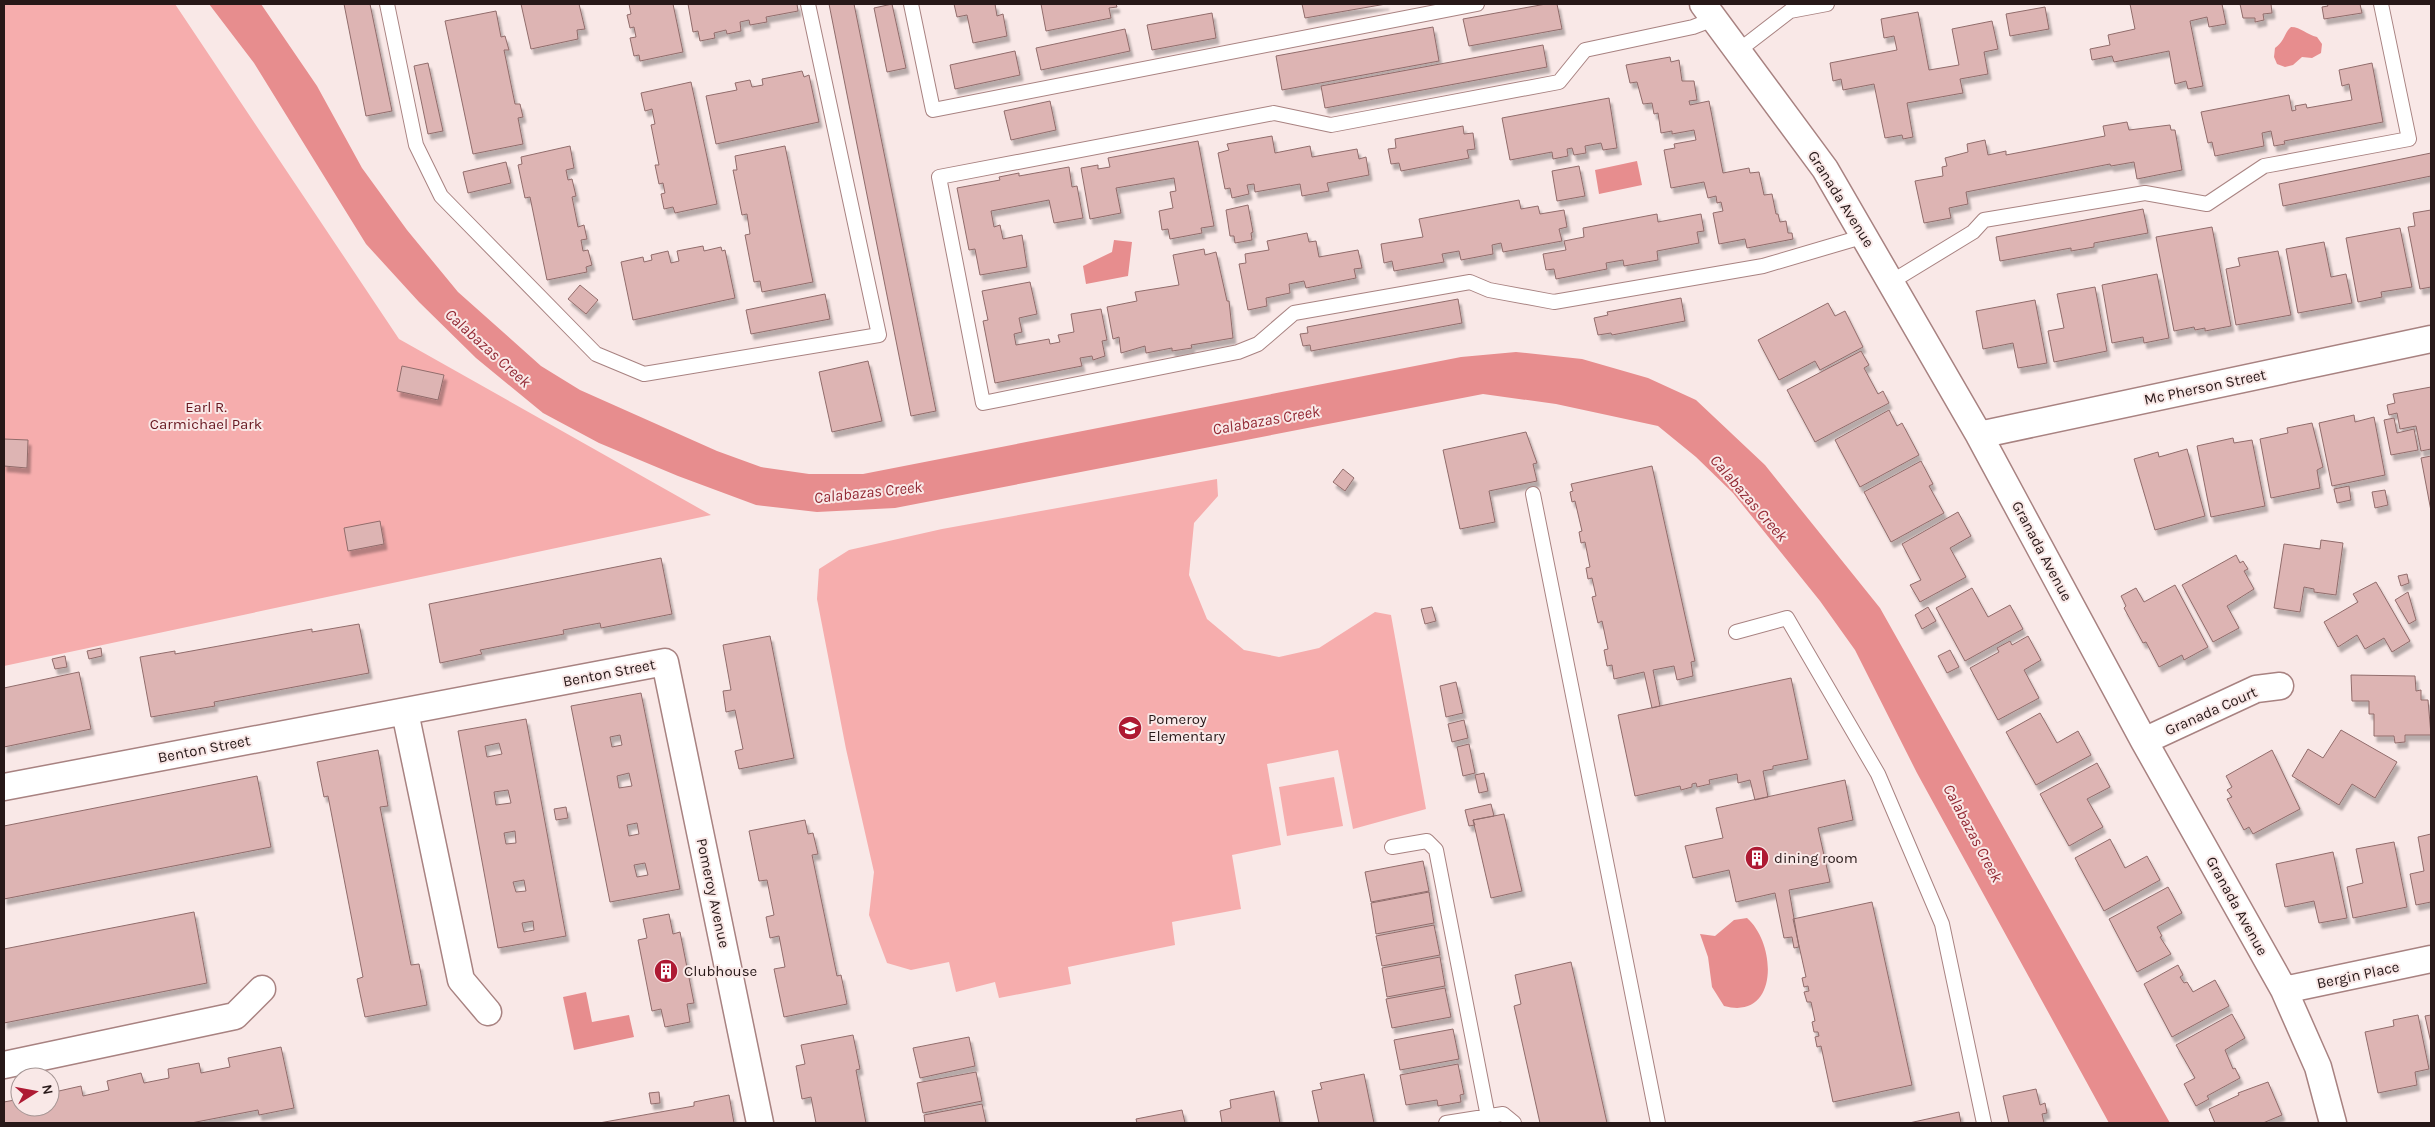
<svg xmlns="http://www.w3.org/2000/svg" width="2435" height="1127" font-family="Karla,sans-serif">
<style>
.green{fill:#f6adad}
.water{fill:#e78d8e}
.building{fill:#ddb4b3;stroke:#916c6b;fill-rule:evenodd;filter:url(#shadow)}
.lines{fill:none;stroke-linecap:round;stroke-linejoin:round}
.lane-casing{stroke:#a88281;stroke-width:16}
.street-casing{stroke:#a88281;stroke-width:29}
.lane{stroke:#fff;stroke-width:14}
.street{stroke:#fff;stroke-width:26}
.labels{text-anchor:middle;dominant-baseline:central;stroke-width:4;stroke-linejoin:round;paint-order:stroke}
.street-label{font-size:15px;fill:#271818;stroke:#f9e8e7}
.park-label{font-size:15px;fill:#66161f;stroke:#f9e8e7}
.poi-label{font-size:15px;fill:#271818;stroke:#f9e8e7;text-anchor:start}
.water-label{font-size:16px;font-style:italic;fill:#922833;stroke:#f9e8e7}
</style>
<defs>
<filter id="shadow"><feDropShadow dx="3" dy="5.5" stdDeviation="1" flood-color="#0004"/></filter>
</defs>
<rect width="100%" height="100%" fill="#f9e8e7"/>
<path class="green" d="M4,4H175L399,339L711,515L4,666Z
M1217,479L1218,496L1194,523L1189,575L1207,619L1244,650L1279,657L1319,648L1375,612L1391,615L1426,809L1353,829L1338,750L1267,764L1281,845L1232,855L1241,909L1172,922L1175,945L1068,967L1071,984L999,998L995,982L956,992L949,962L911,970L887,963L869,915L874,872L846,749L817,599L819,569L849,550L942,529Z
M1334,777L1343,826L1287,836L1279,787Z"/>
<path class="water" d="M209,4H261L317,86L362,168L407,230L458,292L541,366L580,390L717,451L761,467L809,474H863L1461,357L1516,352L1582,359L1648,378L1696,400L1765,465L1880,608L2170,1123H2109L1917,773L1855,650L1820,601L1733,493L1696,457L1658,426L1556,404L1483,394L895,508L817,512L756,505L678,476L599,443L543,413L476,358L419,302L366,244L254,63Z
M2291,27C2301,27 2307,35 2317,37L2322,44L2321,53L2312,58L2302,57L2293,65L2285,67L2277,64L2274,57L2275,48C2285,41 2284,33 2291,27Z
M1637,161L1642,185L1599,194L1595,170Z
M1114,240L1132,242L1128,276L1086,284L1083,266L1112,252Z
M1747,918C1777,944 1779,1021 1724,1006L1712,987L1708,957L1700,934L1715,936L1734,920Z
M586,992L592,1022L629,1015L634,1037L574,1050L563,997Z"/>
<path class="building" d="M344,4H370L392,111L366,116Z
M521,4H579L585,29L577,30L578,39L531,49Z
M629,4H673L683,52L640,61L639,55L634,56L630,38L636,37L634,27L630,28L627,15L631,14Z
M688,4H797L798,11L766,17L767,22L750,25L749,20L740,22L741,31L727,34L726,30L714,33L715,38L700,41L698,31L693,32Z
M829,4H854L936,411L911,416Z
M892,4L906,68L887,72L874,8Z
M954,4H995L997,16L1003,14L1007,36L973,43L967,15L957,17Z
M1041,4H1116L1117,7L1109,8L1111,18L1046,31Z
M1302,4H1386L1305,18Z
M1546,4H1557L1562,29L1469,46L1463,19Z
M2130,4H2222L2226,24L2209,27L2207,17L2190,21L2203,86L2188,89L2186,81L2175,84L2169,51L2114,62L2112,56L2092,60L2090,49L2110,45L2108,35L2135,29Z
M2240,4H2271L2272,13L2263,14L2264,20L2255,22V18H2243Z
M2327,4H2360L2362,13L2324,19L2322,7L2328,6Z
M2045,7L2049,29L2010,36L2006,14Z
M496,11L501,37L505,36L509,50H504L515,104H520L523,117L518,118L523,144L473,154L445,21Z
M1918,12L1929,70L1959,65L1952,29L1992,21L1998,49L1984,52L1988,74L1960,79L1963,93L1907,103L1913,137L1903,139L1902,135L1885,138L1874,84L1843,90L1841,79L1833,81L1830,63L1897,50L1894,36L1884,38L1881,19Z
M1212,13L1216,38L1152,50L1147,25Z
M1433,27L1439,61L1282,90L1276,56Z
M1125,29L1130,51L1041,70L1036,48Z
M1543,45L1547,67L1325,108L1321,86Z
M1015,51L1020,75L955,89L950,65Z
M1670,57L1671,62L1679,60L1682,81H1694L1697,100L1689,101L1690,105L1709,101L1723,173L1749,168L1750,173L1759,172L1764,195L1772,194L1776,214H1778L1780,222L1786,221L1788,233H1792L1793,239L1747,248L1745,239L1719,244L1713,213L1723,211L1721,202L1717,203L1716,196L1708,198L1704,182L1671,188L1664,150L1675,148L1674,144L1696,140L1694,130L1672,134V131L1661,133L1658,113L1654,114L1652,103L1643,104L1637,82L1630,83L1626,65Z
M428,63L443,131L428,134L414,66Z
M2372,63L2383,122L2284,141L2285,144L2274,146L2271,131L2262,133L2264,146L2215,156L2212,142L2208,143L2201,112L2289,95L2292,111L2296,110L2295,106L2306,104L2307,108L2352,100L2349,84L2342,86L2339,70Z
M802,71L804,77L809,75L819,122L716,144L706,96L737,90L735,83L750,80L752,87L763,85L762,79Z
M691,82L717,204L675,213L673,207L664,209L661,194L665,193L663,183L659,184L655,165H659L651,125L655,124L652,109L645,111L641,93Z
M1609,98L1617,148L1603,150L1601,143L1585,146L1586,153L1574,155L1572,148L1567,149L1568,156L1553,159L1552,152L1510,160L1502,118Z
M1050,101L1056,130L1011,140L1004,111Z
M2127,122L2129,130L2170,125L2171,130H2175L2182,170L2137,179L2134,162L2111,166L2110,164L1966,192L1968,204L1949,208L1951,218L1924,223L1915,181L1943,176L1942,167L1947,166L1945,158L1968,152L1967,144L1985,140L1988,155L2006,151V155L2105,136L2103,126Z
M1463,126L1464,134L1473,133L1475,149L1467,150L1469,158L1401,171L1399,163L1391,164L1388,149L1396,148L1395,139Z
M1272,136L1275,153L1310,146L1312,157L1357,149L1359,159L1366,157L1369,175L1327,183L1329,191L1302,196L1300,184L1255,192L1254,184L1247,185L1249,194L1232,198L1230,188L1225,189L1218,153L1229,150L1227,144Z
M1198,141L1214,226L1201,228L1202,233L1170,239L1168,229L1162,230L1159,211L1173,208L1170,192L1176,191L1174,178L1116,188L1121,213L1090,219L1081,168L1098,165V169L1110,167L1108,158Z
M570,146L574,168L566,170L568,180L572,179L576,196L572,197L578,227L584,225L587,239L581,240L583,251L588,250L592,265L586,267L587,272L547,280L530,197L525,198L518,165L522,164L521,157Z
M785,146L813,282L762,292L760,281L754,282L745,235L750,234L747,214L742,215L733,170H737L735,156Z
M2431,153V176L2283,206L2279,184Z
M506,162L511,183L468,193L463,172Z
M1579,166L1585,196L1557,201L1552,171Z
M1069,167L1072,187L1077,186L1083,218L1054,223L1049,200L991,211L994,227L1000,225L1003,239L1022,235L1027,267L980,275L975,249L969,250L957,188L1000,180L999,177L1019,173V176Z
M1519,200L1521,209L1538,206L1540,214L1564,210L1567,227L1559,229L1562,241L1503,252L1501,243L1492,245L1493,254L1461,260L1459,251L1442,254L1444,262L1394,271L1392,261L1384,263L1381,244L1423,237L1419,219Z
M1248,205L1253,232L1251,233L1252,240L1235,243L1234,236H1230L1226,210Z
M2143,209L2148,233L2094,243V247L2071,251V248L2000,261L1996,237Z
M2431,210V287L2420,289L2408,227L2415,226L2413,213Z
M1657,214L1658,222L1701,214L1704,231L1697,232L1699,243L1657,251L1658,260L1624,266L1623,260L1606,263L1607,269L1556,279L1554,269L1546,270L1543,254L1566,250L1564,241L1584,237L1583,228Z
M2212,227L2231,326L2205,331V328L2195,330L2194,327L2174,331L2156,237Z
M2400,228L2412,287L2381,292L2382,297L2358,302L2346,238Z
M1307,233L1309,242L1316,241L1319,257L1358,250L1362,268L1354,269L1356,278L1306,288L1304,281L1289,284L1290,293L1266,298L1267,306L1248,310L1239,264L1246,263L1245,254L1269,250L1267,241Z
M2324,242L2331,277L2346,274L2352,303L2298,313L2286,249Z
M703,246L704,251L721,247L722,251L725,250L735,298L633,320L621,262L643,257L644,262L652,260L651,255L668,251L671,263L679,261L677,251Z
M1204,249L1205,255L1216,252L1227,301H1229L1233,338L1191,345L1192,348L1172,351V348L1146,353L1145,346L1121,353L1119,337L1113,339L1107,307L1137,301L1135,292L1179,285L1173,255Z
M2278,251L2291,315L2236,325L2226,269L2240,266L2238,258Z
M2157,274L2169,338L2144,343L2143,337L2112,343L2102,285Z
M1030,282L1037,314L1019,318L1022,332L1014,334L1016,345L1049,339L1050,344L1060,342L1058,335L1074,332L1071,314L1101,309L1107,340L1102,341L1105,356L1093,360L1092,356L1080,358L1082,366L995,383L983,321L988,320L982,291Z
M580,285L598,300L586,314L568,299Z
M2095,287L2107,351L2054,362L2048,331L2064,328L2057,294Z
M825,294L830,319L751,334L746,310Z
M1681,298L1685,321L1612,335L1611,333L1598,335L1594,318L1608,315L1607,312Z
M1458,299L1462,323L1311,351L1310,345L1303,346L1300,334L1308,333L1307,327Z
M2035,300L2047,363L2018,368L2013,343L1983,349L1976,311Z
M1828,303L1835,316L1845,311L1863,347L1820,370L1815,361L1779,380L1758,340Z
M1861,351L1869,365L1864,368L1878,394L1883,391L1889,403L1815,442L1787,390Z
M868,361L882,421L832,432L819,372Z
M402,366L444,375L438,400L397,391Z
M2431,387V449L2421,451L2416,426L2400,429L2397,413L2389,415L2387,405L2395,403L2393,394Z
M1889,410L1897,426L1902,423L1919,455L1860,487L1835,440Z
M2354,415L2355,422L2374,417L2385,475L2332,486L2319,423Z
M2394,418L2397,433L2414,429L2418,450L2391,455L2384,420Z
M2312,423L2323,467L2317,470L2320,488L2271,498L2260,439L2288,433L2287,428Z
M1526,432L1537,463L1533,464L1537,481L1489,491L1495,522L1460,529L1443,450Z
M2233,438L2234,443L2252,440L2265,506L2211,517L2197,446Z
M4,439L28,440L27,468L4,466Z
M2187,449L2205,516L2155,530L2134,459L2158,452L2159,457Z
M2431,456V511L2421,458Z
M1921,461L1933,484L1929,486L1944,513L1891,542L1864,492Z
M1652,466L1695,661L1691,662L1693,676L1677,680L1674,666L1653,670L1660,706L1652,708L1644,672L1614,679L1612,665L1607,666L1604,650L1608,649L1602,621L1598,623L1592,597L1596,596L1592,578L1588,579L1586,568L1590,567L1585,542L1581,543L1579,532L1582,531L1575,501L1572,502L1570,492L1573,491L1571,484Z
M1343,469L1354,478L1345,491L1333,482Z
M2349,486L2351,500L2337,503L2334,489Z
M2385,490L2388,505L2375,508L2372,492Z
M1958,512L1971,536L1950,548L1966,577L1920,602L1910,585L1921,580L1902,544Z
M380,521L384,544L348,551L344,528Z
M2321,540L2343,543L2336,595L2314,592V589L2304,587L2300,612L2274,608L2284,544L2320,549Z
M2236,555L2240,563L2243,561L2248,569L2244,571L2254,589L2227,606L2239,628L2213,642L2182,585Z
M661,558L672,614L601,628L600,623L563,630L564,634L480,650L482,654L440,663L429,604Z
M2407,574L2409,583L2401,586L2398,576Z
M2376,582L2410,641L2392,652L2384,638L2365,649L2357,635L2338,647L2324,622L2358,602L2353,594Z
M2175,585L2208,647L2184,660L2182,655L2159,667L2146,642L2143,643L2124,608L2126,606L2121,596L2136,588L2144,602Z
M1972,588L1988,617L2010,605L2023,629L1965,661L1936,608Z
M2408,592L2416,620L2409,624L2395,600Z
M1432,607L1436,621L1425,624L1421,609Z
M1928,607L1936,621L1922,629L1915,615Z
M359,624L369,673L214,702L215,706L151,717L140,657L175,651V654L312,629V632Z
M770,636L794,758L739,769L735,751L743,749L735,710L726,712L723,691L731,690L723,645Z
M2028,636L2041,660L2024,670L2039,698L1998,720L1970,668L1999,652L1997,648L2010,641L2012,645Z
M101,648L102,656L89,659L87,651Z
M1950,650L1959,667L1947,673L1938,656Z
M65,656L67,667L55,669L52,659Z
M79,672L91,729L4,747V688Z
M2351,675L2415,676L2416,691L2421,690V700H2428L2431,735H2405V742L2395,743L2394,736H2374V714H2369V701H2352Z
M1791,678L1808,759L1773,766V769L1763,771L1768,797L1755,800L1750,780L1738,783L1737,774L1709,780L1710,784L1697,787L1696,783L1692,784V787L1681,790L1680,786L1635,796L1618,715Z
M1456,682L1463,713L1446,717L1440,686Z
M641,693L680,889L610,902L571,706ZM620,735L622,745L612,747L610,737ZM629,773L632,786L619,788L617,776ZM637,823L639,834L629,836L627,825ZM645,863L648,875L637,877L634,865Z
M2040,713L2057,743L2078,731L2091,755L2036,785L2006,732Z
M526,719L566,936L498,948L458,731ZM499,743L502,754L487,757L485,746ZM508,790L511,803L496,805L494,792ZM515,831L516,843L506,844L504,833ZM524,880L526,891L516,892L513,882ZM533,921L534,930L524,932L522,923Z
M1464,720L1468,738L1452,742L1448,724Z
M2341,730L2397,762L2375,798L2352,784L2339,805L2292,776L2308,749L2323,758Z
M1469,744L1475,773L1463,776L1457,747Z
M378,750L388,806L380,807L411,965L419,964L427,1005L365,1017L357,979L363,977L328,796L324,797L317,762Z
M2272,750L2300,809L2253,834L2249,827L2244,830L2227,799L2232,797L2227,790L2232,787L2226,776Z
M2097,763L2110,787L2087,799L2103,827L2069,846L2040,794Z
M1484,773L1488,791L1479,793L1475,775Z
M257,776L271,847L4,899V826Z
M1845,780L1853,820L1818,828L1830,882L1789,890L1799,947L1794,948L1792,937L1784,938L1775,893L1736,902L1729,870L1693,878L1685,846L1723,838L1716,808Z
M1491,804L1494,816L1473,820L1475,825L1469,826L1465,810Z
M566,807L568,818L556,820L554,809Z
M1504,814L1522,891L1491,898L1473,820Z
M805,820L808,834L813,833L818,854L812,855L837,976L841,975L847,1004L784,1017L774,969L785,967L779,936L770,938L766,917L774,915L767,880L759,881L749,831Z
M2431,834V902L2416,905L2410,874L2424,871L2418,837Z
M2110,839L2125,868L2147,856L2160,880L2104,911L2075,858Z
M2394,842L2407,907L2353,918L2347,887L2363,883L2356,849Z
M2333,852L2347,918L2319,923L2314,901L2285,907L2276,864Z
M1423,861L1429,891L1371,902L1365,872Z
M2168,887L2182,913L2157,927L2162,936L2160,937L2171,954L2137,972L2109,919Z
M1429,892L1434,923L1376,934L1371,903Z
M1872,902L1912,1085L1833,1102L1821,1046L1817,1047L1815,1037L1819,1036L1818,1032H1814L1812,1022L1815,1021L1811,1002H1807L1804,992L1809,991L1808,986L1804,987L1802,978L1806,977L1793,919Z
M194,912L207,983L4,1023V949Z
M669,914L673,934L680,932L694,1003L687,1004L690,1022L665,1027L661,1009L652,1011L638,940L647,938L643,919Z
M1434,925L1440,955L1382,966L1376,936Z
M1440,957L1445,986L1387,997L1382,968Z
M1571,962L1607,1123H1540L1514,1006L1521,1004L1515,975Z
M2178,965L2183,975L2180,977L2184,983L2187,982L2193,992L2215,980L2229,1006L2172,1037L2144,984Z
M1445,988L1451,1017L1392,1028L1386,999Z
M2232,1014L2245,1038L2225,1050L2233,1069L2235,1068L2240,1078L2207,1096L2209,1099L2196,1106L2184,1084L2195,1078L2176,1045Z
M2418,1015L2429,1069L2415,1072L2417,1085L2378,1093L2365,1032L2394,1026L2393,1020Z
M2431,1015V1043L2425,1016Z
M1453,1029L1459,1059L1400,1070L1394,1040Z
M853,1035L860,1069L856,1070L866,1123H816L811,1097L802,1099L796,1066L805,1064L801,1045Z
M969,1037L975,1066L920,1078L913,1048Z
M281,1047L294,1108L259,1115L258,1110L191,1123H4V1102L20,1099V1107L22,1108L50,1107V1093L81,1086L83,1096L109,1090L107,1081L141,1073L144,1083L169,1078L168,1069L199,1063L201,1073L230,1067L228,1058Z
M1458,1064L1464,1094L1460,1095L1461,1102L1438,1106L1437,1100L1406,1105L1400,1075Z
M976,1072L982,1101L923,1113L917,1083Z
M1364,1074L1374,1123H1319L1312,1091L1322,1089L1320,1083Z
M2268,1082L2282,1115L2263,1123H2215L2209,1109L2239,1095L2238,1093Z
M2036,1089L2040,1105L2045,1103L2047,1113L2042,1114L2044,1123H2009L2003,1096Z
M1274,1091L1280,1123H1222L1220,1111L1231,1108L1230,1100Z
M659,1092L660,1103L651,1104L649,1093Z
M729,1095L734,1123H599L694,1106V1102Z
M982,1104L986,1123H925L924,1115Z
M1182,1110L1185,1123H1137L1136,1119Z
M1959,1112L1961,1123H1909Z"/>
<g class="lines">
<g class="lane-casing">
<path id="lane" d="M387,4L416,145L441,196L596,354L644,374L879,335L808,4
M911,4L933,110L1477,4
M1714,19L1693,27L1585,50L1559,82L1331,125L1274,113L939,177L983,403L1238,352L1258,344L1294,313L1470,282L1489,290L1554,302L1763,266L1865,236
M1738,51L1790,11L1827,4
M1891,282L1973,232L1984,220L2145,193L2207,204L2264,166L2409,139L2381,4
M1533,494L1658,1123
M1736,632L1787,618L1878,774L1942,924L1984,1123
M1392,847L1427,841L1436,850L1488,1117
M1446,1123L1503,1114L1514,1123"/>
</g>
<g class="street-casing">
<path id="street" d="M1703,4L1825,169L1979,435L2144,741L2284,990L2318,1067L2333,1123
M1979,435L2431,339
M405,712L461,980L488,1012
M2144,741L2256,689L2280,686
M4,787L665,662L760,1123
M2284,990L2431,959
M4,1065L235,1016L262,989"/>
</g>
<use href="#lane" class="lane"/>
<use href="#street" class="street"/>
</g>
<defs>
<g id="school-disc" transform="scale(1.25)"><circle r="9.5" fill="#ae1a33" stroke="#f9e8e7"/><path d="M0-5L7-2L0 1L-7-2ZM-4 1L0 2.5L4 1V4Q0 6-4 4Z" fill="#fff"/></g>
<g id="building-disc" transform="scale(1.25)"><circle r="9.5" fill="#ae1a33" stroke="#f9e8e7"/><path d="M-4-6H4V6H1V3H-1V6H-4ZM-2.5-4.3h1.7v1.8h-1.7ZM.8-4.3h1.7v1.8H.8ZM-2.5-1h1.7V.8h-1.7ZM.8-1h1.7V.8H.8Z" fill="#fff"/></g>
</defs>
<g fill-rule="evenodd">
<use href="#school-disc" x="1130" y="728"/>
<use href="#building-disc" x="1757" y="858"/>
<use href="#building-disc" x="666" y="971"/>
</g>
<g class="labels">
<g class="street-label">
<text transform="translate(1841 199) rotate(58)">Granada Avenue</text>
<text transform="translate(2205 387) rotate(-12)">Mc Pherson Street</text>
<text transform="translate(2042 551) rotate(62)">Granada Avenue</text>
<text transform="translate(609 673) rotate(-11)">Benton Street</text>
<text transform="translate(2211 711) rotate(-24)">Granada Court</text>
<text transform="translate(204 749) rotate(-11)">Benton Street</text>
<text transform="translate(713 893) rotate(78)">Pomeroy Avenue</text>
<text transform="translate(2237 906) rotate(61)">Granada Avenue</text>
<text transform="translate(2358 975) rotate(-12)">Bergin Place</text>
</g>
<g class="park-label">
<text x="206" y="407">Earl R.<tspan x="206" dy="17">Carmichael Park</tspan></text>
</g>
<g class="poi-label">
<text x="1148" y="719">Pomeroy<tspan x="1148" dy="17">Elementary</tspan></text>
<text x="1774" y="858">dining room</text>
<text x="684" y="971">Clubhouse</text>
</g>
<g class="water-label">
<text transform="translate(488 348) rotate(42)">Calabazas Creek</text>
<text transform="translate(1266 420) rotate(-10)">Calabazas Creek</text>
<text transform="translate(868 492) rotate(-6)">Calabazas Creek</text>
<text transform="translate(1749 498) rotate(49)">Calabazas Creek</text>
<text transform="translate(1973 833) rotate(62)">Calabazas Creek</text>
</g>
</g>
<rect width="2435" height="1127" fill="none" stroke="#271818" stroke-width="10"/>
<g transform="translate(35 1092) rotate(79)"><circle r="24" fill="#f9e8e7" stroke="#a59594"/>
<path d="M0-4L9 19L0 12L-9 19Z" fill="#ae1a33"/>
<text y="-8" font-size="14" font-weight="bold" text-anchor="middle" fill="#271818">N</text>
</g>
</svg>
